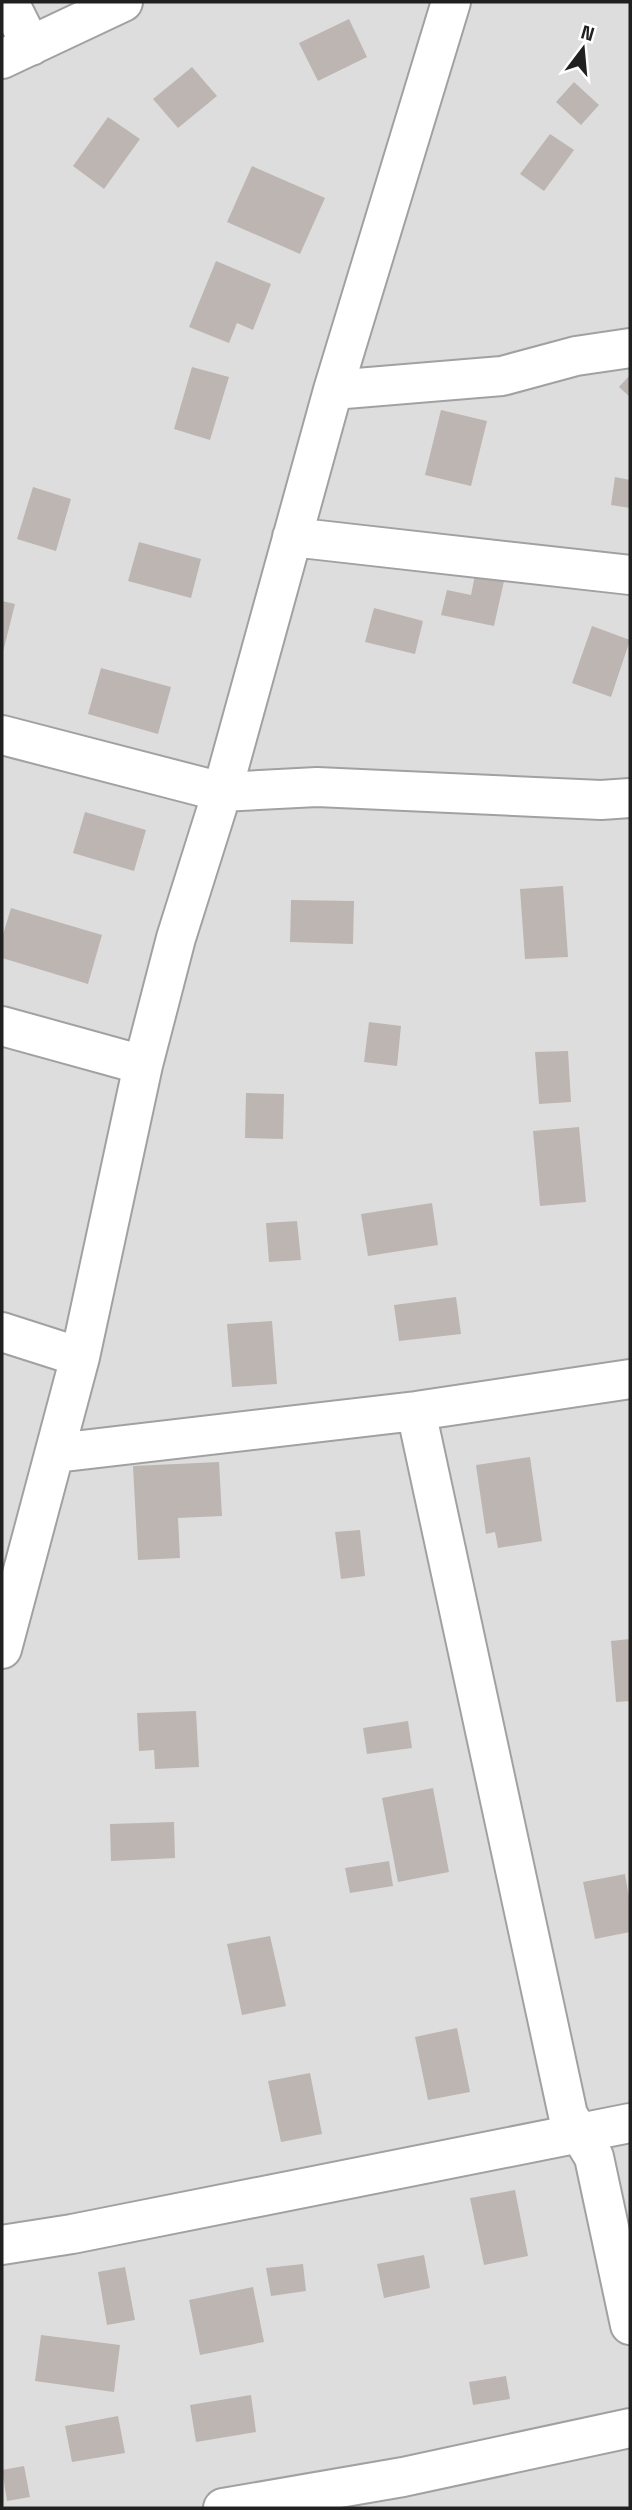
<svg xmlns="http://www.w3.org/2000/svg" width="632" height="2510" font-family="'Space Grotesk',sans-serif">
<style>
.residential{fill:#deddde}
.building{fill:#bdb5b1}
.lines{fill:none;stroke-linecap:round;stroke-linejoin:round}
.minor-casing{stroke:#a1a1a1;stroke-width:42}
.minor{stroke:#fff;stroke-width:38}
</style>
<rect width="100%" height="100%" fill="#f0ece8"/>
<path class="residential" d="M2,2H630V2508H2Z"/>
<path class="building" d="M349,19L367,57L318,81L299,43Z
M192,67L217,96L178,128L153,99Z
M574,82L599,105L581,125L556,102Z
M108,117L140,139L104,189L73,166Z
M550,134L574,150L544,191L520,174Z
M252,166L325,198L300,254L227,222Z
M216,261L271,284L253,330L237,323L229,343L189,327Z
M192,367L229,377L210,440L174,429Z
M630,375V397L619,387Z
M441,410L487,421L471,486L425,475Z
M615,477L630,480V508L611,505Z
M33,487L71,499L56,551L17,539Z
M139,542L201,559L191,598L128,581Z
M475,575L504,581L494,626L441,615L447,590L471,595Z
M2,601L15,604L3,652H2Z
M374,608L423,621L415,654L365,642Z
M592,626L630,640L611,697L572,683Z
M101,668L171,687L158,734L88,714Z
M85,812L146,830L134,871L73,853Z
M563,886L568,957L525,959L520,889Z
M291,900L354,901L353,944L290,942Z
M11,908L102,935L88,984L2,958V938Z
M369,1022L401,1026L397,1066L364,1062Z
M568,1051L571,1102L539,1104L535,1052Z
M246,1093L284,1094L283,1139L245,1138Z
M579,1127L586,1202L540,1206L533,1131Z
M432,1203L438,1245L368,1256L361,1214Z
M297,1221L301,1260L269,1262L266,1223Z
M456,1297L461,1334L399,1341L394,1305Z
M272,1321L277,1384L232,1387L227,1324Z
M530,1457L542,1541L498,1548L495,1532L486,1534L476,1465Z
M219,1462L222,1516L178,1518L180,1558L138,1560L133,1466Z
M360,1530L365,1576L341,1579L335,1532Z
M630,1639V1701L616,1702L611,1641Z
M196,1711L199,1767L155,1769L154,1750L139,1751L137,1713Z
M408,1721L412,1748L367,1754L363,1728Z
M433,1788L449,1872L398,1882L382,1798Z
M174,1822L175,1858L111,1861L110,1824Z
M389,1861L393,1886L350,1893L345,1868Z
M625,1874L630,1904V1932L595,1939L583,1882Z
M270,1936L286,2006L242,2015L227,1944Z
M457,2028L470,2092L428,2100L415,2037Z
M310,2073L322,2134L281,2142L268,2081Z
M515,2190L528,2256L484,2265L470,2198Z
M424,2255L430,2288L384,2298L377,2264Z
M303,2264L306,2291L271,2296L266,2268Z
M125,2267L135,2320L107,2325L98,2272Z
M253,2287L264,2342L200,2355L189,2300Z
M41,2335L120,2345L114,2392L35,2381Z
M506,2376L510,2399L473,2405L469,2382Z
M251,2395L256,2432L196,2442L190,2405Z
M118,2416L125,2453L72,2462L65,2426Z
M24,2466L30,2497L7,2501L2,2470Z"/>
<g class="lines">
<g class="minor-casing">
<path id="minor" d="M9,2L31,46
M2,59L123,2
M333,390L502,376L576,356L630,348
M292,537L630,575
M2,735L222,792L317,787L601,800L630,798
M2,1026L143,1065
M2,1332L80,1357
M416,1411L568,2115L594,2157L630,2325
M56,1453L416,1411L630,1379
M2,1649L80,1357L143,1065L176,938L222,792L333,390L451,2
M2,2245L72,2234L630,2123
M223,2508L403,2477L630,2428"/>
</g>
<use href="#minor" class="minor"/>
</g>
<rect width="632" height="2510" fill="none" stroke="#202020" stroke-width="7"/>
<g transform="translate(583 49) rotate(16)" stroke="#ffffff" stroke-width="5" paint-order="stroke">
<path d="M0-5L12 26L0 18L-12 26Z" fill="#202020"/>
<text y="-10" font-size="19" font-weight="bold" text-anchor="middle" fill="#202020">N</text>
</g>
</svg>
